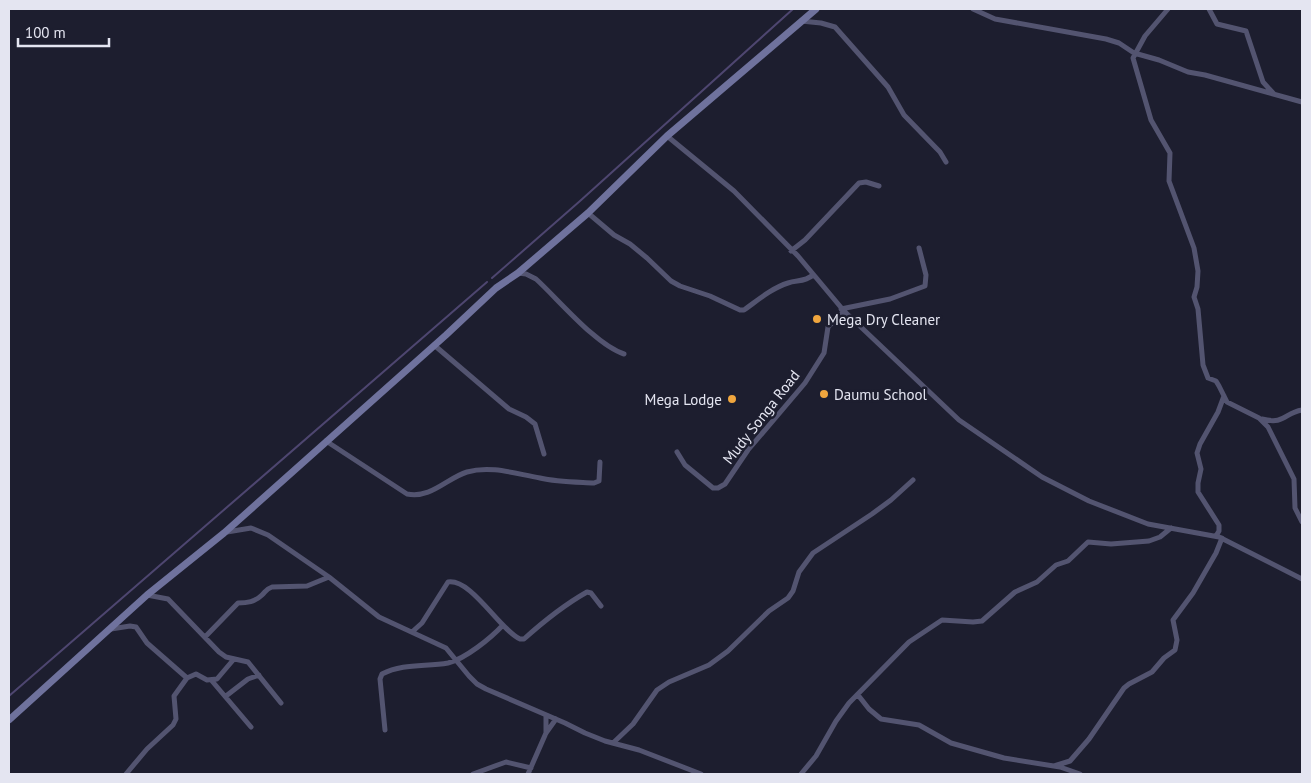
<svg xmlns="http://www.w3.org/2000/svg" width="1311" height="783" font-family="'PT Sans',sans-serif">
<style>
.lines{fill:none;stroke-linecap:round;stroke-linejoin:round}
.stream{stroke:#4e4670;stroke-width:2}
.street{stroke:#535470;stroke-width:5}
.secondary{stroke:#6f729d;stroke-width:7}
.poi-dot{fill:#f0a63e;stroke:#1d1e2f;stroke-width:2}
.labels{text-anchor:middle;dominant-baseline:central;stroke-width:5;stroke-linejoin:round;paint-order:stroke}
.poi-label{font-size:15px;fill:#e4e5f1;stroke:#1d1e2f;text-anchor:start}
.street-label{font-size:15px;fill:#e4e5f1;stroke:#1d1e2f}
</style>
<rect width="100%" height="100%" fill="#1d1e2f"/>
<g class="lines">
<path class="stream" d="M492,278L580,201L793,9
M9,696L487,282"/>
<path class="street" d="M973,9L995,19L1106,39L1119,43L1134,53L1159,60L1188,72L1205,75L1302,102
M1168,9L1145,36L1133,58L1151,120L1170,153L1169,181L1194,248L1198,271L1197,287L1194,297L1198,309L1203,365L1208,378L1216,381L1219,386L1227,402L1259,418L1268,427L1294,479L1295,508L1302,522
M1209,9L1217,24L1246,31L1263,82L1273,93
M801,21L821,23L835,27L888,87L904,115L940,152L946,162
M667,136L734,191L798,256L844,311L959,420L1042,477L1089,501L1148,524L1219,537L1302,579
M588,213L614,235L630,244L647,258L671,281L680,286L710,296L740,310H744C758,300 772,288 788,283C797,280 805,282 813,275
M791,251L805,240L859,183L866,182L879,186
M518,273L526,274L536,279C559,300 596,345 624,354
M841,309L890,299L925,286L926,275L919,248
M434,345L509,409L526,417L535,424L544,454
M1262,419C1285,425 1284,413 1302,410
M326,441L407,494C431,499 447,478 467,472C491,465 516,474 540,478C557,482 576,482 594,483L599,481L600,462
M677,452L685,465L713,488H718L725,484L748,450L805,383L824,353L828,327L844,311
M227,532L251,528L268,535L329,577L379,617L446,648L469,676L477,684L486,689L565,723L585,733L605,741L639,750L701,774
M1216,536L1219,531V525L1198,492V483L1201,469L1197,453L1200,444L1218,412L1224,396
M147,595L168,599L219,652L226,657L248,662L281,703
M111,629L130,626L136,627L147,643L187,678
M412,632L422,623L448,582C471,578 500,630 520,639H524C544,621 564,605 587,592L591,593L601,606
M205,637L238,603C247,603 255,602 262,595C266,591 266,589 272,587L307,586L329,577
M212,681L251,727
M858,695L869,709L881,719L919,725L951,743L1004,758L1060,767L1080,774
M226,696L248,679L259,675
M546,716V733
M385,730L380,679L382,674C403,663 426,667 448,663C465,659 491,638 503,625
M613,743L633,724L657,690L669,682L709,665L728,651L769,611L788,598L793,591L799,572L813,553L872,514L891,500L913,480
M1054,766L1070,761L1089,739L1124,688L1129,684L1152,672L1164,658L1175,650L1177,640L1173,620L1193,593L1216,553L1222,538
M126,774L147,749L173,725L176,719L174,696L187,678L196,674L207,680L217,679L234,659
M473,774L506,762L531,768
M528,774L546,733L556,719
M801,774L816,756L836,721L849,703L909,642L942,620L973,622L982,621L1015,592L1037,582L1056,565L1068,561L1088,542L1111,544L1149,541L1160,537L1171,528"/>
<path class="secondary" d="M9,720L147,595L224,533L446,335L496,288L518,273L588,213L667,136L816,9"/>
</g>
<g class="poi-dot">
<circle cx="817" cy="319" r="5"/>
<circle cx="824" cy="394" r="5"/>
<circle cx="732" cy="399" r="5"/>
</g>
<g class="labels">
<g class="poi-label">
<text x="827" y="319">Mega Dry Cleaner</text>
<text x="834" y="394">Daumu School</text>
<text x="722" y="399" text-anchor="end">Mega Lodge</text>
</g>
<g class="street-label">
<text transform="translate(761 417) rotate(-52)">Mudy Songa Road</text>
</g>
</g>
<rect width="1311" height="783" fill="none" stroke="#e4e5f1" stroke-width="20"/>
<path d="M18 38v8h91v-8" fill="none" stroke="#e4e5f1" stroke-width="2.5"/>
<text x="25" y="38" font-size="15" fill="#e4e5f1" stroke="#1d1e2f" stroke-width="4" paint-order="stroke">100 m</text>
</svg>
